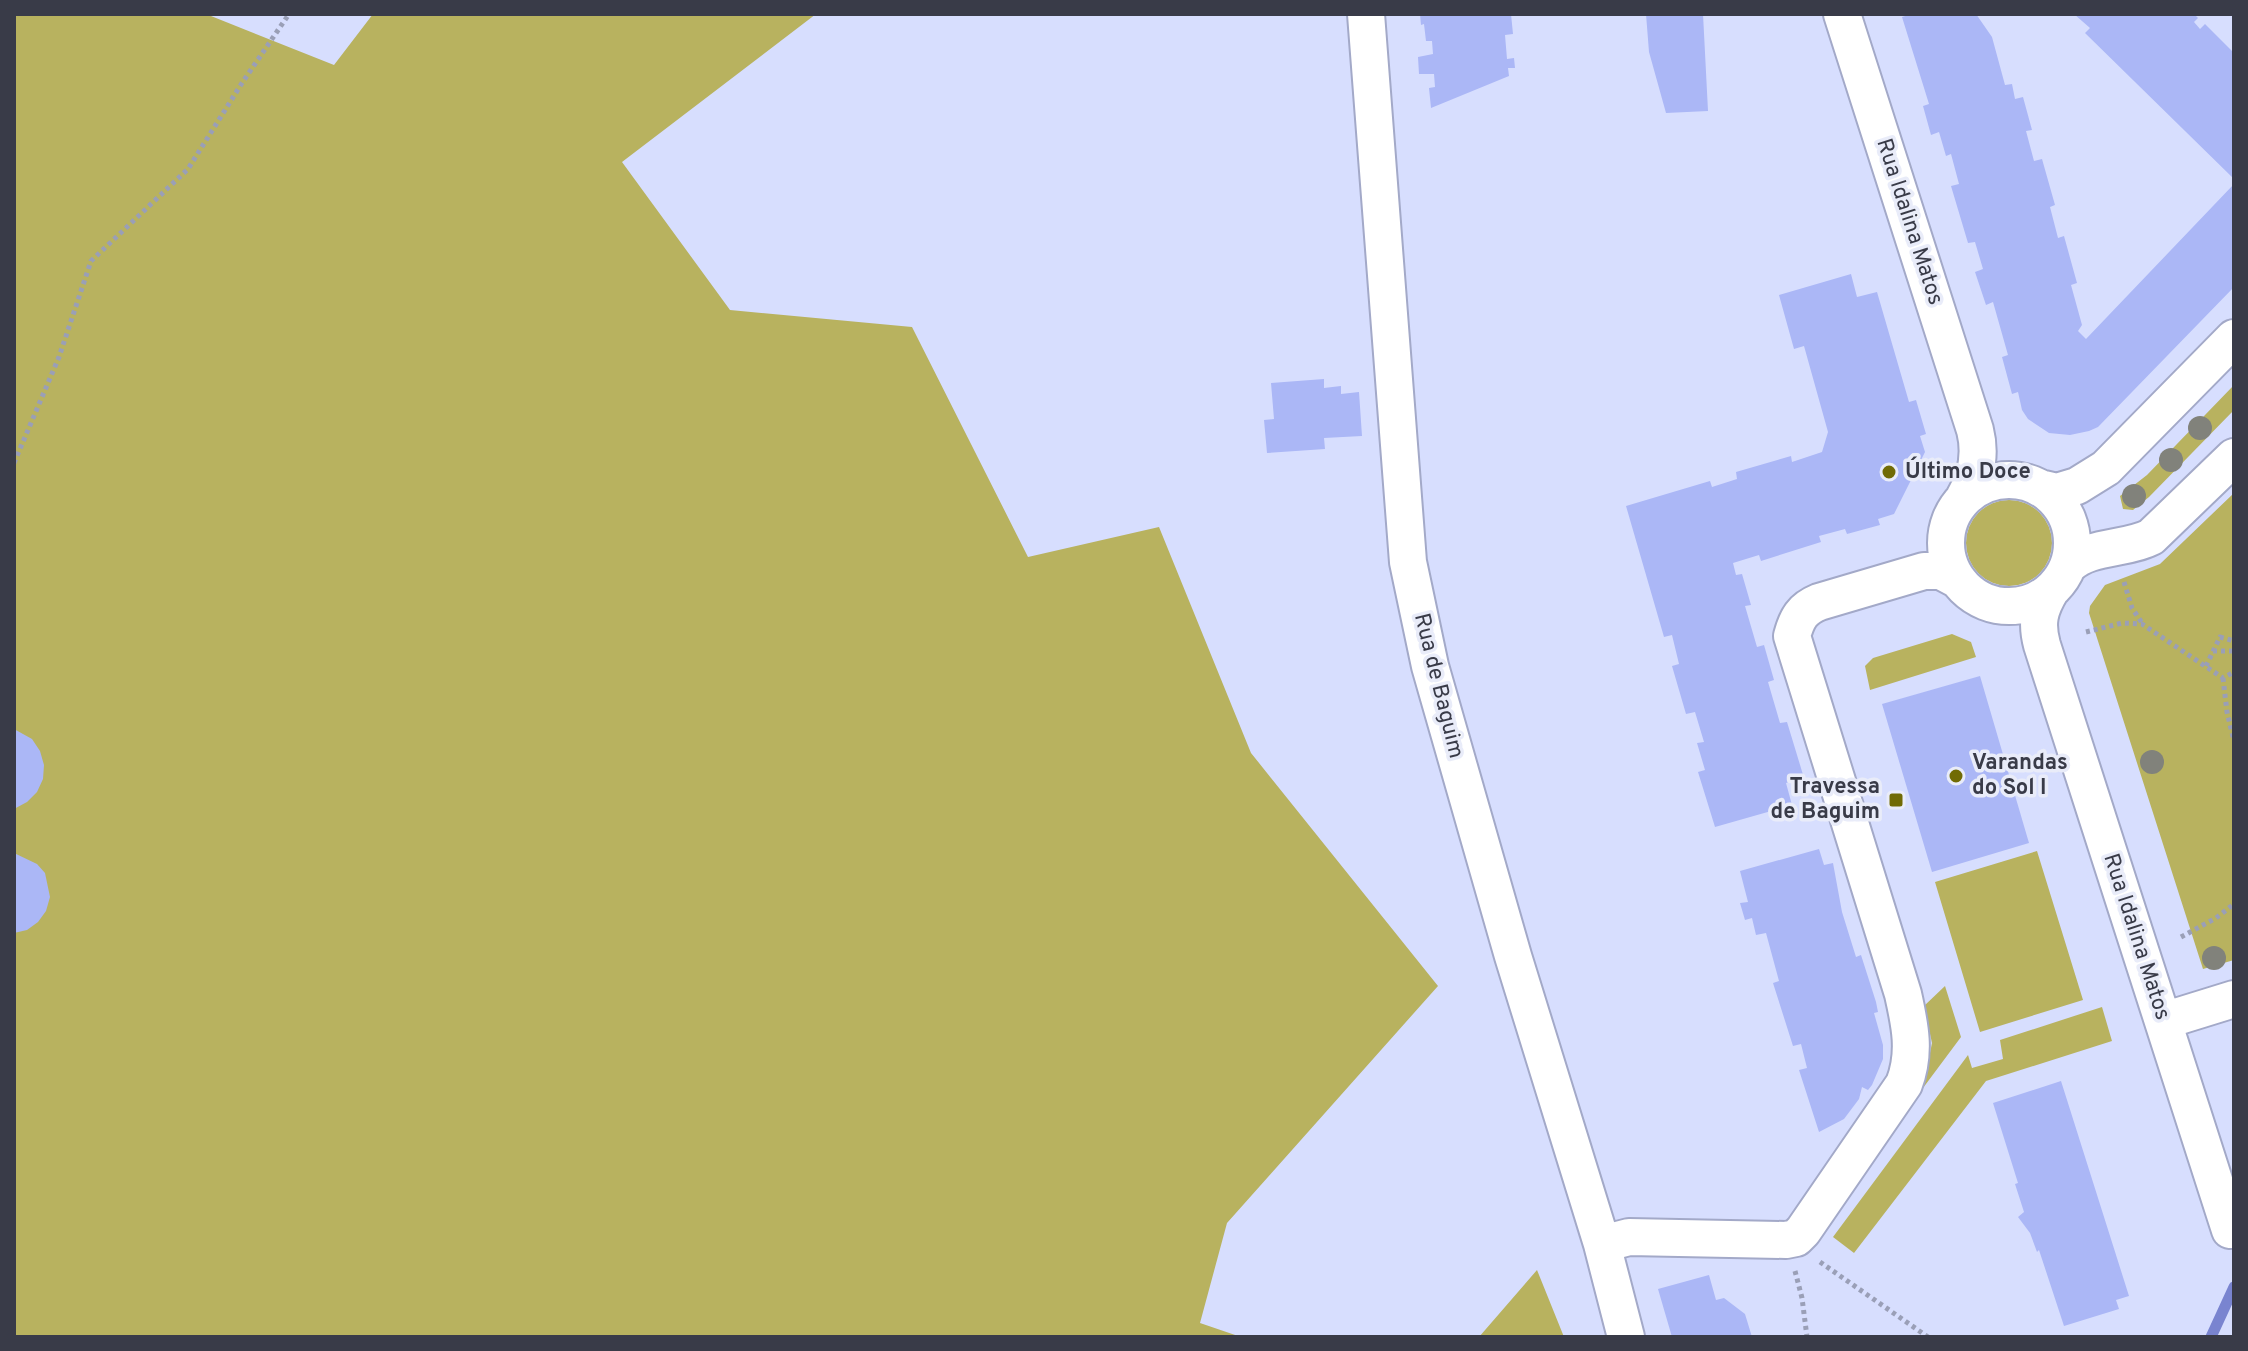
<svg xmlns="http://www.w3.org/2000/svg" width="2248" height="1351" font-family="Overpass,sans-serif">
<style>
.green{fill:#b8b25f}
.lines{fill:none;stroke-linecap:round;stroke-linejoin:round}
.stream{stroke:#7984d0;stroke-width:11}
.building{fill:#abb7f6}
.street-casing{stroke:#a3a9c8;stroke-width:40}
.path{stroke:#9a9fb7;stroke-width:5;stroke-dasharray:4 4;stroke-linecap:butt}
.street{stroke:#fff;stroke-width:36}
.tree{fill:#81827b}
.poi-dot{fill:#716b05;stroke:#e9ecf9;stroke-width:3}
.labels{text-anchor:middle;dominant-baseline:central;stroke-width:7;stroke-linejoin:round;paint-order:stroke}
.street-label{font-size:22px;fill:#393b48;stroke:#e9ecf9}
.poi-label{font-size:22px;font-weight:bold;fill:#393b48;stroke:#e9ecf9;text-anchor:start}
</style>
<rect width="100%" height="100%" fill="#d7defe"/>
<path class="green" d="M21,14H206L334,65L373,14H816L622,162L730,310L912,327L1028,557L1159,527L1251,753L1438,986L1227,1223L1200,1323L1241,1337H14V17Z
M2234,385V410L2149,497L2133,510L2123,509L2120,496L2147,475Z
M2234,493V960L2203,969L2089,613L2090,606L2105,585L2160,564Z
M1966 543a43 43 0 1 1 86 0a43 43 0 1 1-86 0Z
M1952,634L1971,642L1976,657L1870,690L1865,666L1873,658Z
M2037,851L2083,1000L1980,1032L1935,882Z
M1945,986L1961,1037L1923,1088L1932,1043L1924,1006Z
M2102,1007L2112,1041L1986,1081L1854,1253L1833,1237L1968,1055L1972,1068L2003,1059L2000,1040Z
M1537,1270L1564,1337H1479Z"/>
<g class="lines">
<path class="stream" d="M2211,1337L2234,1287"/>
</g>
<path class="building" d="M1420,14H1511L1513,34L1505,35L1507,59L1514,58L1515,68H1508L1509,76L1431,108L1429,88L1435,87L1434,74H1419L1418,57L1433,54L1432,41H1426L1424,24L1421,25Z
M1646,14H1703L1708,111L1666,113L1649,52Z
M1912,14H1976L1992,37L2005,85L2012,84L2015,99L2023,97L2032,130L2026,131L2034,161L2042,159L2055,205L2050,207L2058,238L2064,236L2077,283L2071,285L2082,325L2078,331L2086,339L2234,184V287L2098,427L2089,431L2070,435L2049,433L2028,419L2022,410L2018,392L2012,394L2002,357L2008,355L1993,302L1986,305L1975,272L1983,269L1975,242L1968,243L1951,186L1959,184L1951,154L1946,156L1939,132L1931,135L1923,106L1929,104L1902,17Z
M2074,14H2194L2198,18L2194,22L2200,29L2205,24L2234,53V179L2085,33L2090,28Z
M1851,274L1857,297L1877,292L1909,402L1916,400L1926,434L1920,436L1925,452L1894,514L1878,519L1880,525L1847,534L1845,529L1819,536L1821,542L1761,561L1759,555L1733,563L1736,575L1742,574L1751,605L1745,606L1757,647L1764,645L1774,680L1768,682L1780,723L1787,722L1804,778L1786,783L1792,805L1715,827L1698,772L1705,770L1697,743L1704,742L1695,712L1686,714L1672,666L1679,664L1672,635L1664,637L1626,506L1710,481L1712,487L1737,479L1736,472L1791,456L1792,462L1822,452L1828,432L1804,346L1794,349L1779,295Z
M1324,379V388L1341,386V394L1359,392L1362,436L1324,438L1325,449L1267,453L1264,420L1274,419L1271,383Z
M1980,676L2029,843L1932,872L1882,704Z
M14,729L32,739L40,751L44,765L43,779L37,792L27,802L14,809Z
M1819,849L1824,865L1833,863L1842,912L1856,957L1861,955L1876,1002L1878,1012L1874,1013L1883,1045V1059L1872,1085L1868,1090L1862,1087L1859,1099L1844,1119L1819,1132L1799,1070L1807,1068L1801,1044L1793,1046L1773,983L1779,981L1766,933L1756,935L1752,918L1745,920L1740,903L1748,902L1740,871Z
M14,853L37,864L45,873L50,897L46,911L38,922L27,930L14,933Z
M2061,1081L2129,1296L2116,1300L2119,1309L2064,1326L2039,1250L2037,1252L2030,1233L2018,1217L2024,1212L2015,1184L2018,1183L1993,1103Z
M1709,1275L1716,1300L1724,1298L1745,1314L1752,1337H1672L1658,1289Z"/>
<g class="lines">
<g class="street-casing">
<path id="street" d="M1366,14L1408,562L1430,666L1513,956L1602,1244L1626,1337
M1842,14L1975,430C1981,454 1977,476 1964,498
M1946 543a63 63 0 1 1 126 0a63 63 0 1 1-126 0Z
M2044,489L2057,492L2077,486L2106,468L2234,338
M2069,565C2090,545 2126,550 2151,537L2234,457
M2051,590C2039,610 2036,623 2042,645L2230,1230
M2163,1021L2234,999
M1602,1244L1629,1237L1786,1240L1796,1238L1803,1231L1904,1084C1916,1053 1910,1025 1903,994L1792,636C1797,618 1802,609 1819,602L1924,571H1941L1958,580"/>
</g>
<path class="path" d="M14,463L59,357L91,261L188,169L242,83L289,14
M2124,582L2132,608L2142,623
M2086,632L2122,623L2142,624L2223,678L2234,672
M2213,651H2234
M2206,666L2220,637L2234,641
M2223,678L2227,712L2234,741
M2181,937L2216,918L2234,904
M1820,1262L1928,1337
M1795,1271L1802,1298L1807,1337"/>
<use href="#street" class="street"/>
</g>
<g class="tree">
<circle cx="2200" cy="428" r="12"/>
<circle cx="2171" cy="460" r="12"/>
<circle cx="2134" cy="496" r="12"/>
<circle cx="2152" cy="762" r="12"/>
<circle cx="2214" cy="958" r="12"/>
</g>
<g class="poi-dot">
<circle cx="1889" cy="472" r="8"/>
<circle cx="1956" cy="776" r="8"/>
<rect x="1888" y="792" width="16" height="16" rx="4"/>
</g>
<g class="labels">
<g class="street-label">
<text transform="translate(1909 222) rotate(72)">Rua Idalina Matos</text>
<text transform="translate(1438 686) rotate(76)">Rua de Baguim</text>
<text transform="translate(2136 937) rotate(72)">Rua Idalina Matos</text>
</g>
<g class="poi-label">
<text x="1905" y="472">Último Doce</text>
<text x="1972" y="763">Varandas<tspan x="1972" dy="25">do Sol I</tspan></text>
<text x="1880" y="787" text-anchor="end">Travessa<tspan x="1880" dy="25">de Baguim</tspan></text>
</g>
</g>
<rect width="2248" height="1351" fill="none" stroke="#393b48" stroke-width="32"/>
</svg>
